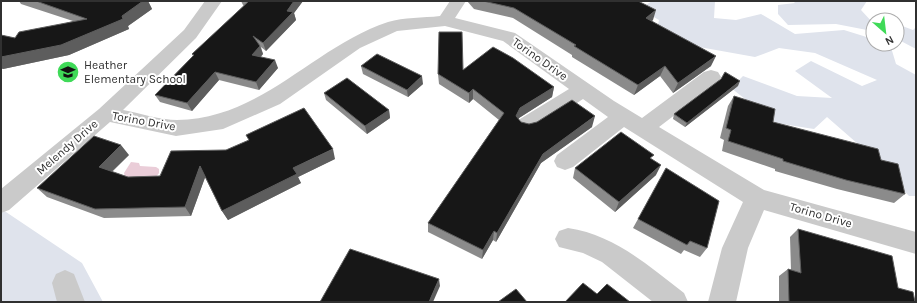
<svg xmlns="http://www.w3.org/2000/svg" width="917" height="303" font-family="Karla,sans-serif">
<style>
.green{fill:#dfe3ec}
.water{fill:#eacdd8}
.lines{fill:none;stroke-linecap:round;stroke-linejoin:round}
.minor{fill:#cacaca;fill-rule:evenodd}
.wall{fill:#8b8b8b}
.shaded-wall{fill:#5d5d5d}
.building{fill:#171717;stroke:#5d5d5d}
.labels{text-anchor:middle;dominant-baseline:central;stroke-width:4;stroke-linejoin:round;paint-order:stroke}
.street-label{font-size:12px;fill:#303030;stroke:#fff}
.poi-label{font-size:12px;fill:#303030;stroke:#fff;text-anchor:start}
</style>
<rect width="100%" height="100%" fill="#fff"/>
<path class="green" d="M652,1H715L714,18L736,20L761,14L795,34L844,30L873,39V44H890L896,64L916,75V196H909L866,151L827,117L814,129L776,123L731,88L743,76L797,96L832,98L795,71L811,61L862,86L877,80L815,53L779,48L755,57L688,45L656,34L659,20L640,9Z
M793,1H867L861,10L873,23V28L867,30L836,24L788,25L778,14V5L795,3Z
M897,24L913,30L916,27V49L897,39Z
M3,210L82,263L103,302H1V211Z"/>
<path class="water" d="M131,162L139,163L140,166L156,167L159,169V173C152,184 136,178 125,177L124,173Z"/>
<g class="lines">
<path class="minor" d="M205,1H222L196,38L123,110C139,113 161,120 177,120C262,119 313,47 388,22C404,17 423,18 440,16L450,1H466L455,18L515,33L614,101L642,118L704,72L711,70L718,72L721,77L718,82L659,127L764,190L916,232V254L764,210L748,248L736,302H708L722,248L743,202L624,127L573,167L565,170L557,167L554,161L557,155L608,117L583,99L534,131L527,133L520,131L516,125L520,119L569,89L503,41L445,26L397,31L360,48L280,104L223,129L176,136L110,122L9,210L1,213V189L99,109L184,30Z
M568,228C615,235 647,265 684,293L688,302H653L602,262L583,253L559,247L555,239L559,231Z
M65,270L74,274L85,302H57L52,283L56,274Z"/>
</g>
<path class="wall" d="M19,1H148L152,9L128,26L129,29L69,55L3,69H1V35L15,38L73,21L21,4Z
M241,1H303L294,13L296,20L266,51L261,47L263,54L261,57L278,68L259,90L219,80L192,111L160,102L155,95L193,56L192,54L244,6L243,5Z
M467,1H638L653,20L652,21L711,66L673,93L660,76L634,95L572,57V55L513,18L474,9Z
M361,66L423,84L408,97L363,74Z
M463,70L554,87L552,97L519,118L518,119L521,122L529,124L592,127L541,163L496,242L493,240L482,259L428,232V223L499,120L473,99L469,103L439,84L438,74Z
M738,86L685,127L673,119L674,114Z
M324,93L389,110L390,118L367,134L326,100Z
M734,96L773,122L881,160L905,194L894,203L837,189L775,171V169L722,151L724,140L720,138L728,106Z
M129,155L112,172L128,177L160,176L335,159L298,177L301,183L228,220L222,211L205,177L191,216L104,218L47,197L37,188Z
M652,160L656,175L615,212L573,178L575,168Z
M638,219L707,248L700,257L684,250L681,254L633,228Z
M798,229L898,288L915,302H779V276L788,269L791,270L790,237Z"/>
<path class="shaded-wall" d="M143,1H148L152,9L128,26L129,29L69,55L3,69L1,67V57Z
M294,1H303L294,13L296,20L266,51L263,43Z
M656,10L653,20L643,28L646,18Z
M260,46L263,54L255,62L252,55Z
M716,56L711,66L673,93L678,83Z
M275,60L278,68L259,90L256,82Z
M665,66L660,76L634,95L638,85Z
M215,72L219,80L192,111L187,103Z
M422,76L423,84L408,97L407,90Z
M740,81L738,86L685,127L687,123Z
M554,87L552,97L519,118L515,126L516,116L520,108Z
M473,89V99L469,103V93Z
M389,110L390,118L367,134L365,126Z
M595,116L592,127L541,163L496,242L497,233L543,154Z
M121,145L129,155L107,176L99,167Z
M333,149L335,159L298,177L301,183L228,220L222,211L293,168Z
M661,165L656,175L615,212L619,202Z
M200,166L206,175L191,216L185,207Z
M494,231L493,240L482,259L483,250Z
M439,279L440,286L433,302H429Z"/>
<path class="building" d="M36,1H143L122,16L123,19L61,45L1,57V35L15,38L19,32L87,19Z
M249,1H294L287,11L293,12L263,43L253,36L260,46L252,55L275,60L256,82L215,72L187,103L155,95L194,55L192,54Z
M483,1H638L656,10L646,18L716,56L678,83L665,66L638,85L574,46L576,45L514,8Z
M439,32H462L463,70L493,47L513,58L554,87L520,108L516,116L521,122L529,124L537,122L572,100L595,116L543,154L497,233L494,231L483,250L428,223L504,113L473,89L469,93L438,74Z
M377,54L422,76L407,90L361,66Z
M725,72L740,81L687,123L674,114L721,79Z
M347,78L389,110L365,126L324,93Z
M734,96L775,109L773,122L878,149L881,160L898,164L905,194L846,180L783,161V159L728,141L731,130L726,128Z
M304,108L333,149L293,168L297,174L222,211L200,166L185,207L95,209L37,188L94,136L121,145L99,167L128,177L160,176L171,151L226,150L249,140L246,135Z
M621,132L654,155L650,158L661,165L619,202L575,168Z
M666,168L719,201L707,248L690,241L687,245L638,219Z
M798,229L892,256L898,288L913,292L915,302H789L788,269L801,273Z
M350,249L439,279L429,302H320Z
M583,283L597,294L607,284L630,302H565Z
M516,289L527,302H498Z"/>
<defs>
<g id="school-disc" transform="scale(1.15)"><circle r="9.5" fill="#3fda58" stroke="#fff"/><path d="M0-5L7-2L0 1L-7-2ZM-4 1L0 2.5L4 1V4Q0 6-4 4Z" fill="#111"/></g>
</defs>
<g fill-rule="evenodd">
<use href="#school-disc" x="68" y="72"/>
</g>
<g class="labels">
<g class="street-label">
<text transform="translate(540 59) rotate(35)">Torino Drive</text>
<text transform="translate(144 121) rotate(10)">Torino Drive</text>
<text transform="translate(67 147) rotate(-41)">Melendy Drive</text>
<text transform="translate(821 215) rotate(16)">Torino Drive</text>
</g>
<g class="poi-label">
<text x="84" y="65">Heather<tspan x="84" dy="14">Elementary School</tspan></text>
</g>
</g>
<rect width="917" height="303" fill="none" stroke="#303030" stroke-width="4"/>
<g transform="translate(885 32) rotate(152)"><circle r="19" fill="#ffffff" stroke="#acacac"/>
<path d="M0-3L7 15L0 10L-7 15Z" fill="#3fda58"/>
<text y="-6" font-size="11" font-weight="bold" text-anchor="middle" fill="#303030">N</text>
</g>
</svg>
